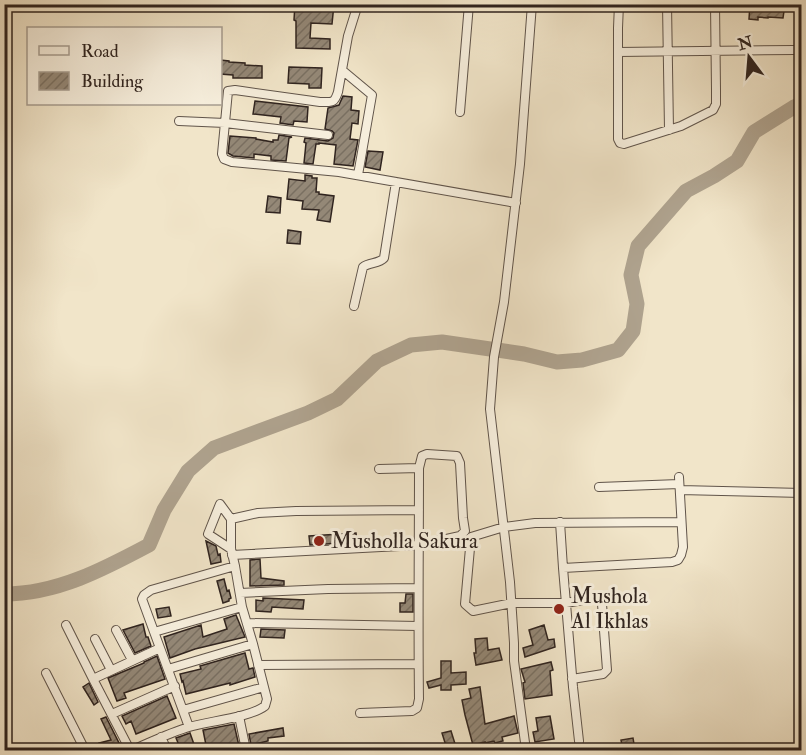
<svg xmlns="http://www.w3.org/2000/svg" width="806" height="755" font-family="'IM FELL Double Pica',serif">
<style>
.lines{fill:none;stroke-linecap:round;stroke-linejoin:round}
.river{stroke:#afa38f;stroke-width:15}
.building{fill:url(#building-hatch);stroke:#30241f;stroke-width:1.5}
.street-casing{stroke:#60544a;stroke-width:10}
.street{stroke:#f6eedc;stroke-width:8}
.poi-dot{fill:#8f2418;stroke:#f6eedc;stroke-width:2}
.labels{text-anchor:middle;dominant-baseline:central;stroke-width:6;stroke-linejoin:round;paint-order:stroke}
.poi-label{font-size:22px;fill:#30241f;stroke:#f6eedc;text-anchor:start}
</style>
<defs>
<pattern id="building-hatch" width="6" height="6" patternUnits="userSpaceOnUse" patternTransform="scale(1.5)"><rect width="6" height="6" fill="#948877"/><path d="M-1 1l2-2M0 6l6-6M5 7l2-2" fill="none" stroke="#796f61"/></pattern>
</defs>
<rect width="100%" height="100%" fill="#f1e5c9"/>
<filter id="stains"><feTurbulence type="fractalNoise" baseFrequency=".00333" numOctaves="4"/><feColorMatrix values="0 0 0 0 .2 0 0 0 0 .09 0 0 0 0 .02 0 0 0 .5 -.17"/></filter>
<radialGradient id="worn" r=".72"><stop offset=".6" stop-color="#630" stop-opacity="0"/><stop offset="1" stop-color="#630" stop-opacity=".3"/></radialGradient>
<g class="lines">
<path class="river" d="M4,594C57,594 104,569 149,545L164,510L188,471L214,448L308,413L337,399L377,361L411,345L442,342L524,354L557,362L582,360L618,350L633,331L637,304L631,275L638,246L686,191L714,176L737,161L754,132L794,107L802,104"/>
</g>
<path class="building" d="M295,4H334L332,24L311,23L310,38L330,39V49L296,48V21L294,20Z
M750,4H785L783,18L768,17V18L758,17V20L749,19Z
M220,60L229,61V62L245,63V65L262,66V78H233V75L220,74Z
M289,67L322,68L321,88H309V84L288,83Z
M343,96L352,97L351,110L359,111L358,124L352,123L350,139L358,140L353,166L334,164L336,145L319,143V144H316L313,164L304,163L306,143L304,142L305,138L328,141L333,138L334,133L332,131L325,129L328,108L339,105Z
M255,101L308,107L307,122L294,121L293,125L280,123L281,117L253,114Z
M279,135L292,137L289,138L286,161L271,160V156L254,154V158L233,156L228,153L230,136L256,138V139L273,142V140H278Z
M368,151L383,152L380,170L365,167Z
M305,175L312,176V178H317L316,192H319V194L334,196L330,222L317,220L319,210L302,209L303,201L287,199L289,179L305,181Z
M268,196L281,198L280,213L266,212Z
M288,230L301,232L300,244L287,243Z
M356,533L357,542L310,545L309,536Z
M206,541L216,546L218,555L220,554L221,562L211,564Z
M260,559L261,578L284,581V585L250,586V560Z
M224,579L227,591L229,590L231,598L229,599V601L223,603L217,581Z
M406,594H413V612H400V603H405Z
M263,598L304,600L303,609L272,607L271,612L256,611V600L263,601Z
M169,607L171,616L158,618L156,609Z
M236,615L245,637L195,649L170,658L164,637L201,625L203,637L227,629L224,619Z
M143,624L146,637H148L151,646L135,653L123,630Z
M544,625L548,640L554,639L555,647L525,657L523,648L533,645L529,630Z
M261,629L285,630L284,638L260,637Z
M487,638L488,650L499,648L502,660L476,665L474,653H476L475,639Z
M245,653L249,669L253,668L255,677L230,685V683L186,694L183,681L182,682L180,674L201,669L200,666Z
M157,656L165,679L124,693L126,698L117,701L108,678L144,663V662Z
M441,661H451V673L466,672V684L451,685V690H441V685L429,688L427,682L441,678Z
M551,662L553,670L550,671L552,695L525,699L523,683L525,682L521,669Z
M89,683L98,702L94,705L83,687Z
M480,687L485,724L514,716L518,733L502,737L503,741L495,743L494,741L485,743V742L473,745L465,715L462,700L471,698L469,689Z
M167,696L176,718L136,734L131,721L126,724L122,716Z
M550,716L554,739L535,742L533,732L538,731L536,718Z
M106,717L120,745L111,749V750H101L99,743L111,740L101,719Z
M234,724L239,746H232L233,750H207L203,730Z
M283,728L284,736L268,738V741L251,745L249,734Z
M451,731L456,747L447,749L442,733Z
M190,733L196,750H181L176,738Z
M633,738L635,750H623L621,740Z"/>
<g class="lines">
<g class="street-casing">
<path id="street" d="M358,4L348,36L338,92C334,104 332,102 320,102L235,90L228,91L222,154L224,159L232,162L339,172L516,203
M619,4L618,28V139L620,143L624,144L681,126L713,110L716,104V90L715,4
M667,4L669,130
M618,52L795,50
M342,70L372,95L358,175
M460,112L469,4
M179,121L225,123L328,135
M354,306L363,267C369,262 379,264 384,258L396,182
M379,469L419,468
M599,487L679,484
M680,490L802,493
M560,522L563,568L672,562L678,560L681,555L683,547L679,477
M231,549L208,534L220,504L231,519
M232,555L419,545L460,536L465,531L463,518L460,463L457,456L427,454L422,456L419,468C419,545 418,622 419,699L417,708L412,711L360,713
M235,566L231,549V519L258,513L296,511L419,510
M563,568L573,687L579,741
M240,593L328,589L418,588
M247,623L418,626
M66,625L93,679
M116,630L132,660
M154,632L242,607
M95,639L111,670
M258,665L418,664
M168,669L253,644
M46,673L85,750
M572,679L603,674L607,670L602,604L599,599L594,598L566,603H512L473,611L465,604L471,537L504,527L535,523L681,522
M183,710L264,687
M112,714L175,686
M239,716L246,750
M161,737L167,750
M130,750L93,679L160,648
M132,750C151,742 169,733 189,727C209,721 249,718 265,706L267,699L253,644L242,607L235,566L151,590L144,595L142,599L189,727
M526,750L514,661V643L510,582L490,409L494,357L504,302L520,164L532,4"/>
</g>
<use href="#street" class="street"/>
</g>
<g class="poi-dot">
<circle cx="319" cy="541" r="6"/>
<circle cx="559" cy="609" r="6"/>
</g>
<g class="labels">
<g class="poi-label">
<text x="331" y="541">Musholla Sakura</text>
<text x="571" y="596">Mushola<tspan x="571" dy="25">Al Ikhlas</tspan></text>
</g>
</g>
<rect width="806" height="755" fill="none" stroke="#f1e5c9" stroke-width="24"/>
<rect x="6" y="6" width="794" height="743" fill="none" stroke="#30241f" stroke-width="3"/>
<rect x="12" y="12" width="782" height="731" fill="none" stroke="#30241f" stroke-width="1.5"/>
<rect x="27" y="27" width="195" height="78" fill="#f6eedc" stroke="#a79d90" stroke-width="1.5"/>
<rect x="39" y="46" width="30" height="9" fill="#f6eedc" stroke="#a79d90" stroke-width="1.5"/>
<text x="81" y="57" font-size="18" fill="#30241f">Road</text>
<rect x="39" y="72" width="30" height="18" fill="url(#building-hatch)" stroke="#a79d90" stroke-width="1.5"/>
<text x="81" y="87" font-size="18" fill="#30241f">Building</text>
<g transform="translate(749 57) rotate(344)" stroke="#f6eedc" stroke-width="4.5" paint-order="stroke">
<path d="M0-4.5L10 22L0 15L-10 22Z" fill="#30241f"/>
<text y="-9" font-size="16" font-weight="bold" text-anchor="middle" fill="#30241f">N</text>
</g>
<rect width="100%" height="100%" filter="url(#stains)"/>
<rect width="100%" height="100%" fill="url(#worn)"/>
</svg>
